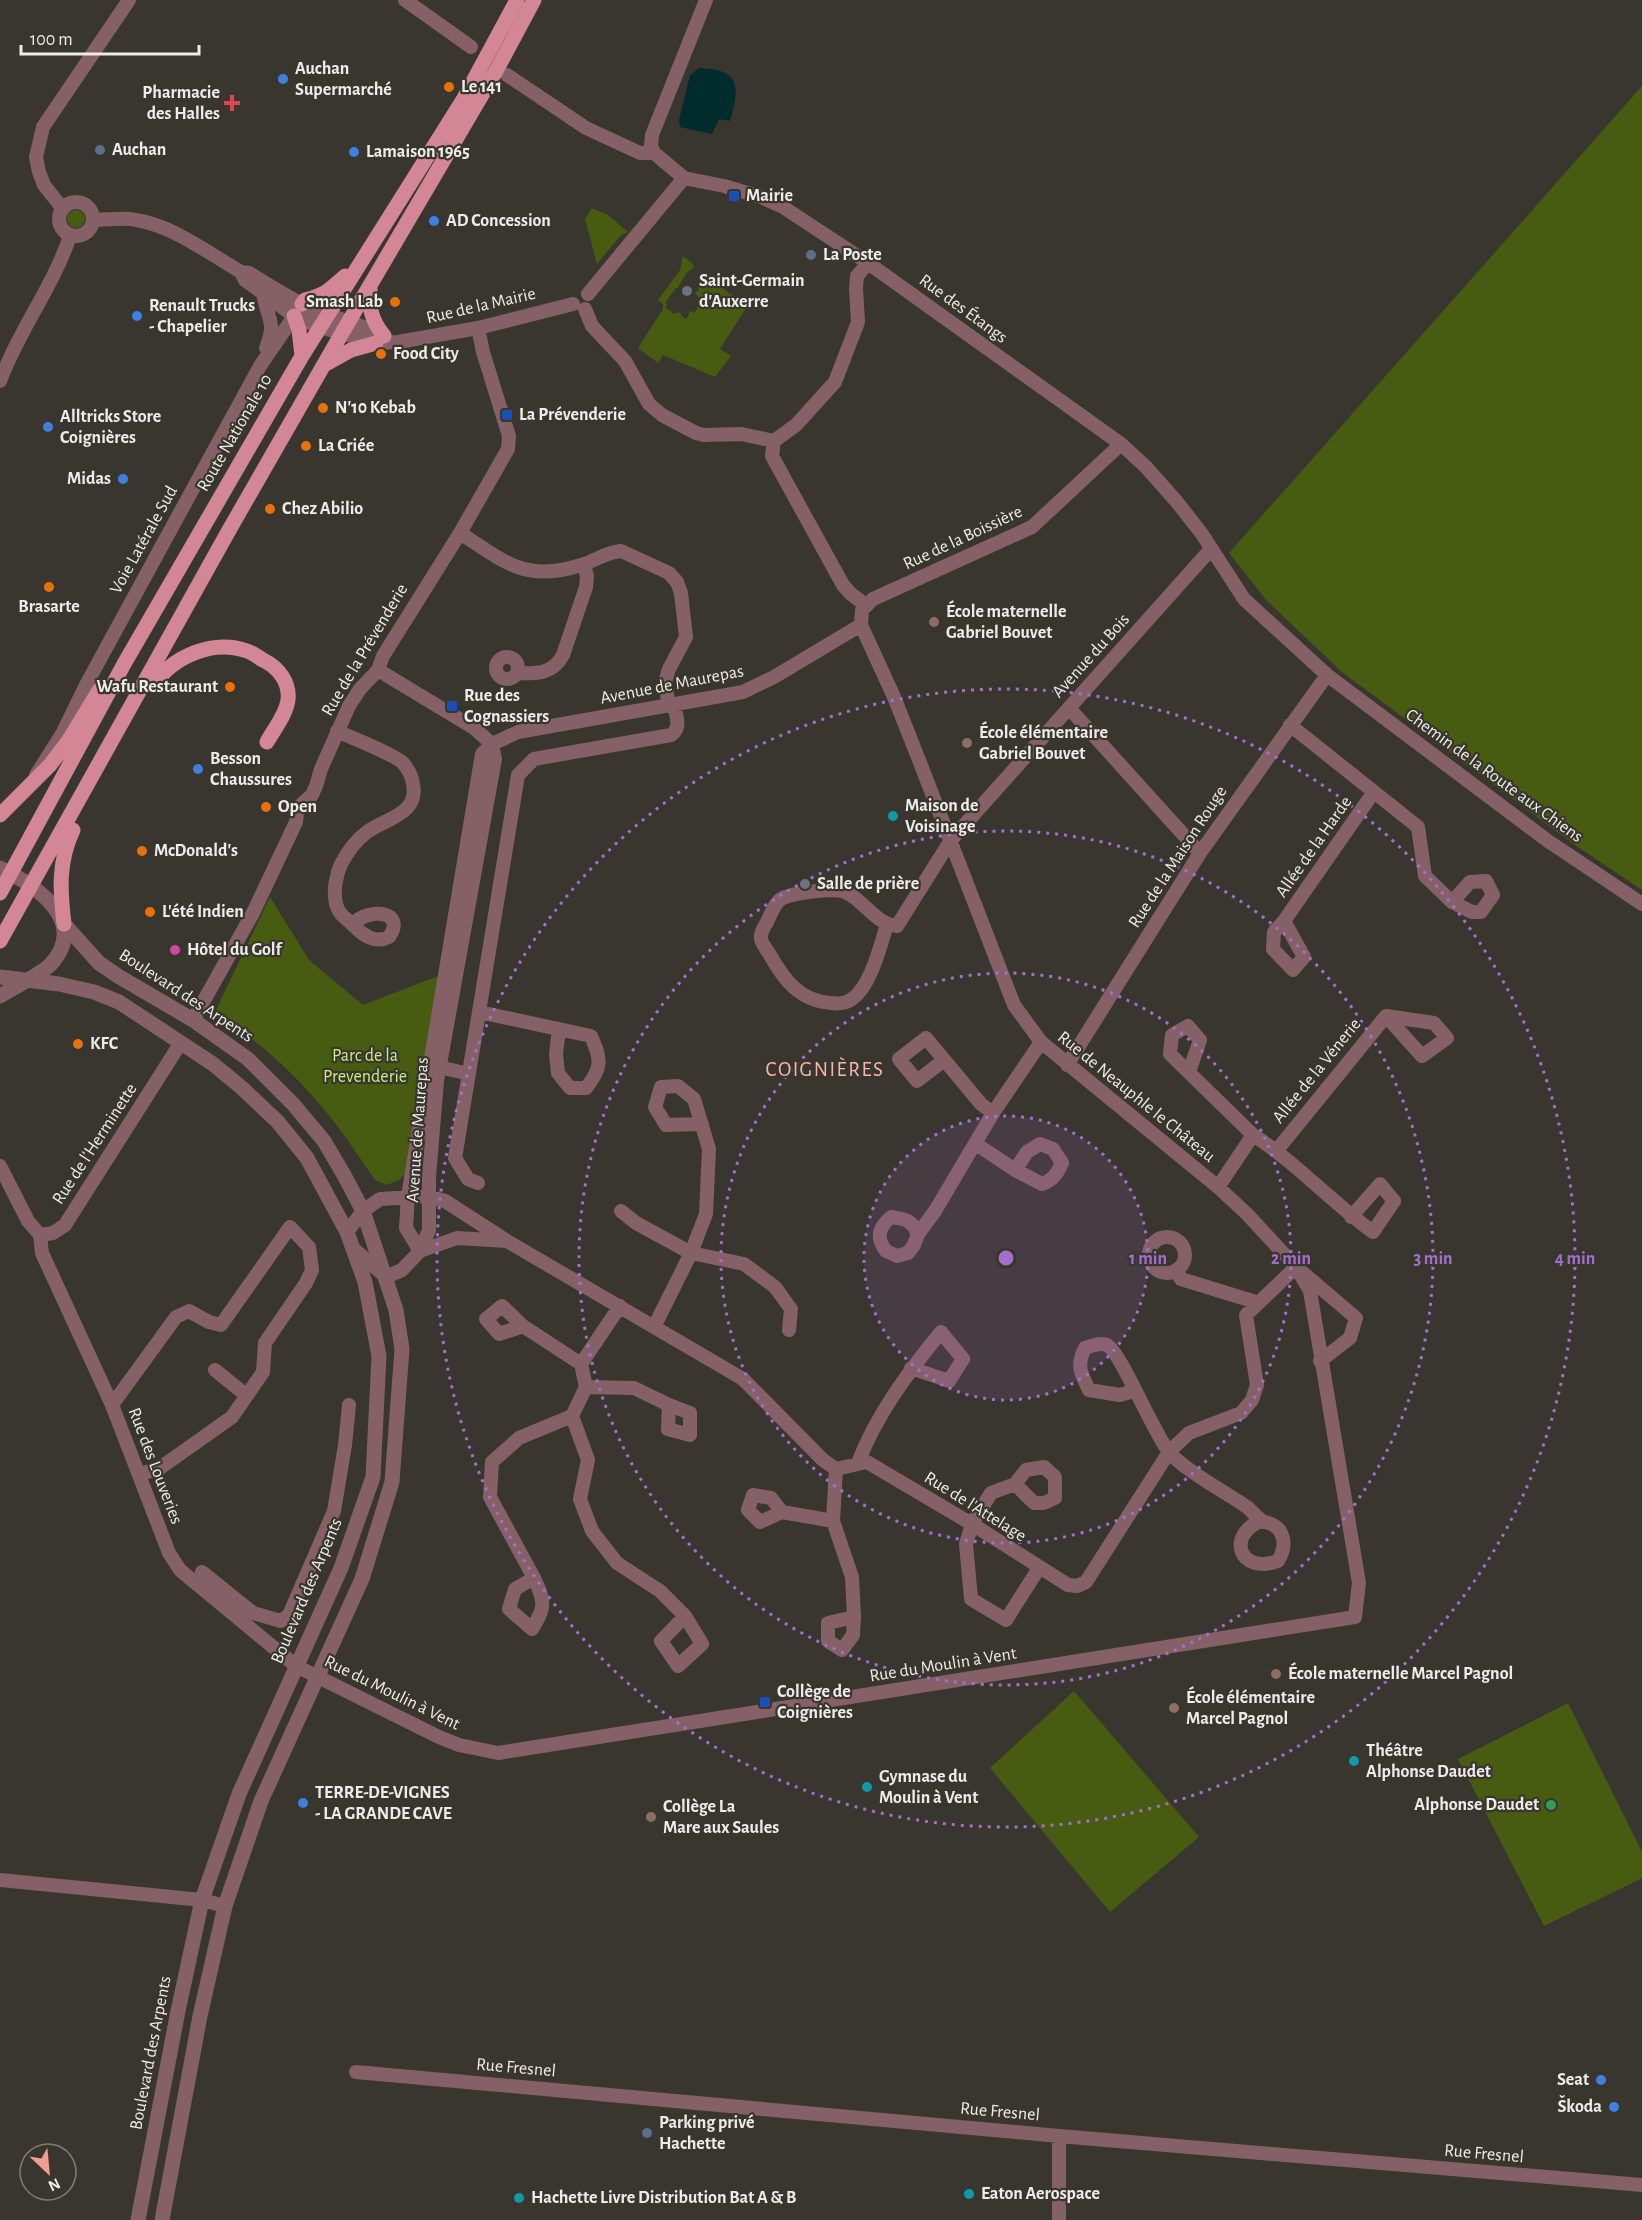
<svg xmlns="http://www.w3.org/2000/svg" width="1642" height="2220" font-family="'Alegreya Sans',sans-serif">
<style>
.green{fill:#475c11}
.water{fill:#012c2d}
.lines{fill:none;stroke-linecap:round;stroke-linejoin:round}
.minor{stroke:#866067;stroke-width:14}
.tertiary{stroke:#866067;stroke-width:15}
.primary{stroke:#d38796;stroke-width:15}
.ring{fill:none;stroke:#a36fcd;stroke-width:3;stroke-dasharray:3 6}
.shop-dot{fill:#3f7fe0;stroke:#39362f;stroke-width:2}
.food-dot{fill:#e8710a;stroke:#39362f;stroke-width:2}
.health-dot{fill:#e0444e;stroke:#39362f;stroke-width:2}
.service-dot{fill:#5c6f8a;stroke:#39362f;stroke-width:2}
.transit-dot{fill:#1a4fb4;stroke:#39362f;stroke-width:2}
.worship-dot{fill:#6b7280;stroke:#39362f;stroke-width:2}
.education-dot{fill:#8d6e63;stroke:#39362f;stroke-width:2}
.culture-dot{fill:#0f9aa8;stroke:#39362f;stroke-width:2}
.hotel-dot{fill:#d1479c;stroke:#39362f;stroke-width:2}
.leisure-dot{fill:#2e9e5b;stroke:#39362f;stroke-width:2}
.labels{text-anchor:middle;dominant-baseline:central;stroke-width:4.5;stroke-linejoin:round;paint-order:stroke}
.poi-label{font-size:18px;font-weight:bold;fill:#eeece8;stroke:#39362f;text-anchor:start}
.street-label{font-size:18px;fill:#eeece8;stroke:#39362f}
.park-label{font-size:18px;fill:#c9ee82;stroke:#39362f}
.quarter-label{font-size:21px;letter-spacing:1.5px;fill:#f8b5ac;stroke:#39362f}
.centre{fill:#a36fcd;stroke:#39362f;stroke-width:3}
.ring-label{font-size:18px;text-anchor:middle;font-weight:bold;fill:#a36fcd;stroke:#39362f;stroke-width:4.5;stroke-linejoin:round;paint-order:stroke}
</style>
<rect width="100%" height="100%" fill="#39362f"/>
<path class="green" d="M1642,86V890L1575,845L1342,672L1267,601L1229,553Z
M592,208L608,215L628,232L621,235L597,264L585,219Z
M67 219a9 9 0 1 1 18 0a9 9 0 1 1-18 0Z
M683,256L693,264V268L686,273L685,277L683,278L678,288H676L665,303L667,304L666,308L672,312V314L679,312L685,319L688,317L690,311L694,313L702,301L695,293L699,290L698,288L709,275L726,291L748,305L720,349L731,356L715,377L663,355L658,363L638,348L663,309V304L658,300L680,270Z
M270,897L309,960L363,1005L441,975L406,1173L399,1180L387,1185L375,1180C359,1157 344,1133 326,1112C295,1073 257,1040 215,1012Z
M1074,1691L1199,1837L1110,1912L990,1768Z
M1568,1703L1642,1852V1878L1544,1926L1458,1759Z"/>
<path class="water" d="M699,68C741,69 740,87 730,121L719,119L712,134L680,127L679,120L690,75Z"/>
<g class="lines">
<path class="minor" d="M405,0L471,47
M507,75L586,128L640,153H654L684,178L724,186L761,197L783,207L868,263L1121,444L1146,467L1177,502L1202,534L1244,599L1327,675L1548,841L1642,904
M654,153L651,146L652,135L706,0
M59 219a17 17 0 1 1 34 0a17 17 0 1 1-34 0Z
M63,209L44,185L39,172L36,157L43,127L129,0
M93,220C107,220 122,217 136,220C174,226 208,253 241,272L249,273C267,284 284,295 302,304C329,317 358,323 385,336
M241,272L245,280L294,316L320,327L376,343L398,342L478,328L573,304
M263,293C267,320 277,320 266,348
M588,294L684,178
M585,309L592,326L625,361L649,404L662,415L696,433L704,435L741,434L774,441
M0,381C19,330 53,287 70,236
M774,441L796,425L835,382L858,322L856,288L857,276L868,263
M774,441L772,456L843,585L851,594L866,605
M1121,444L1032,527L873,599L862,610L861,625L894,697L919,760L1014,1005L1041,1042L1218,1187L1247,1214L1296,1267L1356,1318L1350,1338L1320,1361
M460,533C505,562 525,583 581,565C595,561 606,552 621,551L669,573L677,582L681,593L686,637L669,669L665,682L669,706
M496 668a11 11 0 1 1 22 0a11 11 0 1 1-22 0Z
M378,670L474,728L492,744
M517,673C537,674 553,674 563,655L586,587L587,576L584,564
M1069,708L1200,853
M1290,725L1418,827L1425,876L1452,902L1472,912H1481L1493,895L1486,881L1470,882L1452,902
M337,731C352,738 394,754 403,763C408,769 412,776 413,784C419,814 387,818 367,832C356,840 348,851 341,864C336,875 333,891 336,904C339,915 346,918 353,925C363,935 374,944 389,937C407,911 369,907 353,924
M36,775L62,734L87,683L260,366L299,309
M1284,921L1304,957L1293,970L1273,949L1274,932L1284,921L1373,793
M887,925C880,946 871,986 852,999C847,1003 838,1004 831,1003C800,1001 784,980 770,955C767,950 762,944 761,939C760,933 764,927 767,922C771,914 774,904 781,899C790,893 824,890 835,890C860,891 872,924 897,926L951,840L1211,549
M479,1012L591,1036C601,1059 603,1067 586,1088H570L558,1073L556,1054L559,1029
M193,1020L253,913L296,822L297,813L301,805L312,795L316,786L321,769L349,706L360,689L378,670L383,656L460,533L508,449L509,436L483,352L478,328
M943,1061L917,1081L899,1059L926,1038L981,1104L993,1113
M1067,1065L1200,853L1327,675
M439,1067L469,1074
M1189,1072L1200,1040L1188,1026L1172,1035L1170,1054L1253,1135L1218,1187
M1253,1135C1297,1163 1331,1202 1373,1232L1394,1201L1380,1184L1351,1217
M976,1144L1015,1170L1042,1184C1053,1180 1057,1174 1062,1163L1053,1149L1040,1144L1027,1152L1015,1170
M1277,1150L1386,1016L1434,1023L1447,1038L1422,1056L1386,1016
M0,1166L28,1221L40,1235L53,1233L65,1225L180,1044
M478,1183L468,1179L455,1158L518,775L534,759L671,735C682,728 676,716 674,705
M621,1211L636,1223L691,1253L744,1264L775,1287L791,1309L789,1330
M347,1232L363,1211L380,1199L428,1196L445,1201L507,1241
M918,1234C911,1219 905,1219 891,1217C878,1228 876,1238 886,1251L897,1256L908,1253L914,1245L918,1234L935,1211L993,1113L1041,1042
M40,1235L42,1253L112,1405L169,1553L180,1570L296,1666L439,1737L459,1745L498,1753L1355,1617L1359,1583L1310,1291L1296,1267
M1149 1255a18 18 0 1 1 36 0a18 18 0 1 1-36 0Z
M355,1250L386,1277L402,1270L420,1251L457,1238L507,1241L743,1379L823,1460L836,1469L867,1462L972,1524L1068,1585L1077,1586L1086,1582L1169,1452L1189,1433L1241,1413L1252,1400L1257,1385L1246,1315L1296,1267
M420,1251L406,1228L408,1196L482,754L492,744L518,732L743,692L774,677L861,625
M420,1251L429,1230V1177L437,1081L495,759L492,744
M1176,1270L1181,1279L1259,1303
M620,1306L581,1364L586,1387L572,1416L588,1460L580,1499L592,1531L617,1563L660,1591L685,1616L661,1641L678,1666L702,1644L685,1616
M523,1326L499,1334L486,1319L502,1306L523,1326L581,1364
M654,1327L691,1253L706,1214L709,1149L694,1099L678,1086L661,1087L655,1107L666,1125L702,1124
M215,1370L246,1395
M586,1387L634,1388L669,1405L668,1429L690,1435V1413L669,1405
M1134,1391L1120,1395L1089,1390C1081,1374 1076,1365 1085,1348C1091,1346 1100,1342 1107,1345C1120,1351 1154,1434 1169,1452C1184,1470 1227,1493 1247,1507C1252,1511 1256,1517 1261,1520C1267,1524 1274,1522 1280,1531C1286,1541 1284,1551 1278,1561C1239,1575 1226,1535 1261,1521
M112,1405L176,1317L189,1311L209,1322L221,1325L290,1227L309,1247L312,1270L306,1283L265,1343L263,1372L232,1417L160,1468L140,1474
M858,1463C876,1415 909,1371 941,1332L963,1359L949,1381L911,1368
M836,1469L833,1521L852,1577L854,1617L853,1635L842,1650L828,1641V1623L854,1617
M1015,1484L1026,1470L1044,1467L1055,1477V1498L1044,1503H1034L1015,1484L991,1493L972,1524L966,1544L971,1599L1006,1620L1039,1568
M782,1512L771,1498L753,1495L748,1510L760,1522L782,1512L833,1521
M202,1572L253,1613L281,1621L289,1615L334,1511L345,1445L349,1405
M534,1578C545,1602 546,1606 532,1629L509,1609L515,1589L534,1578L490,1497L492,1462L519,1438L572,1416
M0,1880L202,1900L225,1906
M356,2072L1059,2136L1642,2185
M1059,2136V2220"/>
<path class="tertiary" d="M0,868C35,885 90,921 51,964C40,975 14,987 0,996
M64,924L99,963L118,976L193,1020L248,1059L293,1104L324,1141L344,1175L363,1211L396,1310L402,1349L392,1482L362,1579L261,1801L225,1906L200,2016L162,2220
M0,977L59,984L94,992L119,1002L213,1064L242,1088L278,1122L307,1158L347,1232L365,1282L379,1356L373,1477L341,1568L239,1794L202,1900L178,2011L138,2220"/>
<path class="primary" d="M370,285C370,308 369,317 384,336
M302,304L305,300C327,294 328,291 345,276
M294,316L299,330L302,356
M324,365L351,350L376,343
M154,685C173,656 213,639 247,651C253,653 258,657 263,660C278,667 290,682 288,700C286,715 274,729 267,742
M0,815L50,765L69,740L100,689
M0,893L124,664L302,356L463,100L517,0
M64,924C60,890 58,862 73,830
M0,941L228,532L342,333L496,71L534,0"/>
</g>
<circle cx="1006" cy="1258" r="142" fill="#a36fcd" fill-opacity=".12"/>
<g class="ring">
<circle cx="1006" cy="1258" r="142"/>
<circle cx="1006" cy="1258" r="285"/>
<circle cx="1006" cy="1258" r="427"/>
<circle cx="1006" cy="1258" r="569"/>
</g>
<g class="shop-dot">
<circle cx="283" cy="79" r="6"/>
<circle cx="354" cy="152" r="6"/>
<circle cx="434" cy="221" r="6"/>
<circle cx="137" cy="316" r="6"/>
<circle cx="48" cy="427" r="6"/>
<circle cx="123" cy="479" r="6"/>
<circle cx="198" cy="769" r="6"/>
<circle cx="303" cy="1803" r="6"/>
<circle cx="1601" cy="2080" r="6"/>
<circle cx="1614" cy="2107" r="6"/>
</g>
<g class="food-dot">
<circle cx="449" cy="87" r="6"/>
<circle cx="395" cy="302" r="6"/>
<circle cx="381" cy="354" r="6"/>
<circle cx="323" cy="408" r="6"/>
<circle cx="306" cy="446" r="6"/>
<circle cx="270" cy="509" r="6"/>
<circle cx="49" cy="587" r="6"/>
<circle cx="230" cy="687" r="6"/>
<circle cx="266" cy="807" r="6"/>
<circle cx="142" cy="851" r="6"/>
<circle cx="150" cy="912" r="6"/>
<circle cx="78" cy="1044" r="6"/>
</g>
<path class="health-dot" d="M229 94h6v6h6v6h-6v6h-6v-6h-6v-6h6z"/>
<g class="service-dot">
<circle cx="100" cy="150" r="6"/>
<circle cx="811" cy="255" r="6"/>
<circle cx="647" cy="2133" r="6"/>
</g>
<g class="transit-dot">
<rect x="728" y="190" width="12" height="12" rx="3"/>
<rect x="501" y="409" width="12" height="12" rx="3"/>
<rect x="446" y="700" width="12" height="12" rx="3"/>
<rect x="759" y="1696" width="12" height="12" rx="3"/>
</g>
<g class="worship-dot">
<circle cx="687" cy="291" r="6"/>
<circle cx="805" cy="884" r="6"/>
</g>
<g class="education-dot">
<circle cx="934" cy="622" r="6"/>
<circle cx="967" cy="743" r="6"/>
<circle cx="1276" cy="1674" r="6"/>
<circle cx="1174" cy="1708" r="6"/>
<circle cx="651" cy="1817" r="6"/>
</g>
<g class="culture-dot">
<circle cx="893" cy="816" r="6"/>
<circle cx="1354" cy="1761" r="6"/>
<circle cx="867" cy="1787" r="6"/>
<circle cx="969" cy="2194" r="6"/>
<circle cx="519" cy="2198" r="6"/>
</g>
<circle class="hotel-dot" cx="175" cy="950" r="6"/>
<circle class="leisure-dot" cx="1551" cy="1805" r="6"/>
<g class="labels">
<g class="poi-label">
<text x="295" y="69">Auchan<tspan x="295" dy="21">Supermarché</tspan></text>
<text x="461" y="87">Le 141</text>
<text x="220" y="93" text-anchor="end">Pharmacie<tspan x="220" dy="21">des Halles</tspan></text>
<text x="112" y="150">Auchan</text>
<text x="366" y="152">Lamaison 1965</text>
<text x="746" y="196">Mairie</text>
<text x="446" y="221">AD Concession</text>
<text x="823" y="255">La Poste</text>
<text x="699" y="281">Saint-Germain<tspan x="699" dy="21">d'Auxerre</tspan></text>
<text x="383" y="302" text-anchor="end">Smash Lab</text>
<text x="149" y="306">Renault Trucks<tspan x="149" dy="21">- Chapelier</tspan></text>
<text x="393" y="354">Food City</text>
<text x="335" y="408">N'10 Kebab</text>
<text x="519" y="415">La Prévenderie</text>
<text x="60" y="417">Alltricks Store<tspan x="60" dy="21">Coignières</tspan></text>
<text x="318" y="446">La Criée</text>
<text x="111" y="479" text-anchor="end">Midas</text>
<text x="282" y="509">Chez Abilio</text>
<text x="49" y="607" text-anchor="middle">Brasarte</text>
<text x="946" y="612">École maternelle<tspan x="946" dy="21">Gabriel Bouvet</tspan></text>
<text x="218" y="687" text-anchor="end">Wafu Restaurant</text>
<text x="464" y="696">Rue des<tspan x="464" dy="21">Cognassiers</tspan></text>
<text x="979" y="733">École élémentaire<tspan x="979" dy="21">Gabriel Bouvet</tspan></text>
<text x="210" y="759">Besson<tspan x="210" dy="21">Chaussures</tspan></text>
<text x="905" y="806">Maison de<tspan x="905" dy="21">Voisinage</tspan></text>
<text x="278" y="807">Open</text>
<text x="154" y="851">McDonald's</text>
<text x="817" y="884">Salle de prière</text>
<text x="162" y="912">L'été Indien</text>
<text x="187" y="950">Hôtel du Golf</text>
<text x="90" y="1044">KFC</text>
<text x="1288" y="1674">École maternelle Marcel Pagnol</text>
<text x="777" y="1692">Collège de<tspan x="777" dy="21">Coignières</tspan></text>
<text x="1186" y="1698">École élémentaire<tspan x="1186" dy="21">Marcel Pagnol</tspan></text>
<text x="1366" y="1751">Théâtre<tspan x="1366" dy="21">Alphonse Daudet</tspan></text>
<text x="879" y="1777">Gymnase du<tspan x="879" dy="21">Moulin à Vent</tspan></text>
<text x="315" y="1793">TERRE-DE-VIGNES<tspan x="315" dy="21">- LA GRANDE CAVE</tspan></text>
<text x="1539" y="1805" text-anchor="end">Alphonse Daudet</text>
<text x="663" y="1807">Collège La<tspan x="663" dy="21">Mare aux Saules</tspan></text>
<text x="1589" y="2080" text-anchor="end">Seat</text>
<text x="1602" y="2107" text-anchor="end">Škoda</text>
<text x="659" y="2123">Parking privé<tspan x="659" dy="21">Hachette</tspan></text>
<text x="981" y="2194">Eaton Aerospace</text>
<text x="531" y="2198">Hachette Livre Distribution Bat A &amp; B</text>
</g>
<g class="street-label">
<text transform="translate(481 306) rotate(-13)">Rue de la Mairie</text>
<text transform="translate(963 309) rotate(36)">Rue des Étangs</text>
<text transform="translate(235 433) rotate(-60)">Route Nationale 10</text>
<text transform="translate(963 538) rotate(-25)">Rue de la Boissière</text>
<text transform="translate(144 540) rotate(-61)">Voie Latérale Sud</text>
<text transform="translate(365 650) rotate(-59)">Rue de la Prévenderie</text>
<text transform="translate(1091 656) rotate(-48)">Avenue du Bois</text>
<text transform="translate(672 685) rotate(-11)">Avenue de Maurepas</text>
<text transform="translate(1494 776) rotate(36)">Chemin de la Route aux Chiens</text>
<text transform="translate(1314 847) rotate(-55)">Allée de la Harde</text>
<text transform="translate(1178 857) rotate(-57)">Rue de la Maison Rouge</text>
<text transform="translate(186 996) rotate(33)">Boulevard des Arpents</text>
<text transform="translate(1317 1071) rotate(-51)">Allée de la Vénerie</text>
<text transform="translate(1136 1097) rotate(39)">Rue de Neauphle le Château</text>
<text transform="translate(418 1130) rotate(-86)">Avenue de Maurepas</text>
<text transform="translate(95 1144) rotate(-57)">Rue de l'Herminette</text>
<text transform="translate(155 1466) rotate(69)">Rue des Louveries</text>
<text transform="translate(975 1507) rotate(32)">Rue de l'Attelage</text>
<text transform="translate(307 1591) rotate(-67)">Boulevard des Arpents</text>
<text transform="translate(943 1665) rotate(-9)">Rue du Moulin à Vent</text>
<text transform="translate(392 1693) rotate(26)">Rue du Moulin à Vent</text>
<text transform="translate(151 2053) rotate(-79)">Boulevard des Arpents</text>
<text transform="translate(516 2068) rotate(5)">Rue Fresnel</text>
<text transform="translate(1000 2112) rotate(5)">Rue Fresnel</text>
<text transform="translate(1484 2154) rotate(5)">Rue Fresnel</text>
</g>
<g class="park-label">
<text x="365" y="1056">Parc de la<tspan x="365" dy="21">Prevenderie</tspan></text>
</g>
<g class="quarter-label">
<text x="825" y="1069">COIGNIÈRES</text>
</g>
</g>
<circle cx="1006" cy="1258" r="9" class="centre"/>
<g class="ring-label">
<text x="1148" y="1264">1 min</text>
<text x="1291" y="1264">2 min</text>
<text x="1433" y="1264">3 min</text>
<text x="1575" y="1264">4 min</text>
</g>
<g transform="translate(48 2172) rotate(154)"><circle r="28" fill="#39362f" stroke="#817f79" stroke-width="1.5"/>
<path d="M0-4.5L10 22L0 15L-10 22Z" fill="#f59c92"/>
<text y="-9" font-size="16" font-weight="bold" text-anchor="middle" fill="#eeece8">N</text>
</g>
<path d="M21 45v9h178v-9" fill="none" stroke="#eeece8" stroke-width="3"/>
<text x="30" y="45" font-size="18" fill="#eeece8" stroke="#39362f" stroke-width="4.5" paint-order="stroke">100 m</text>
</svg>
